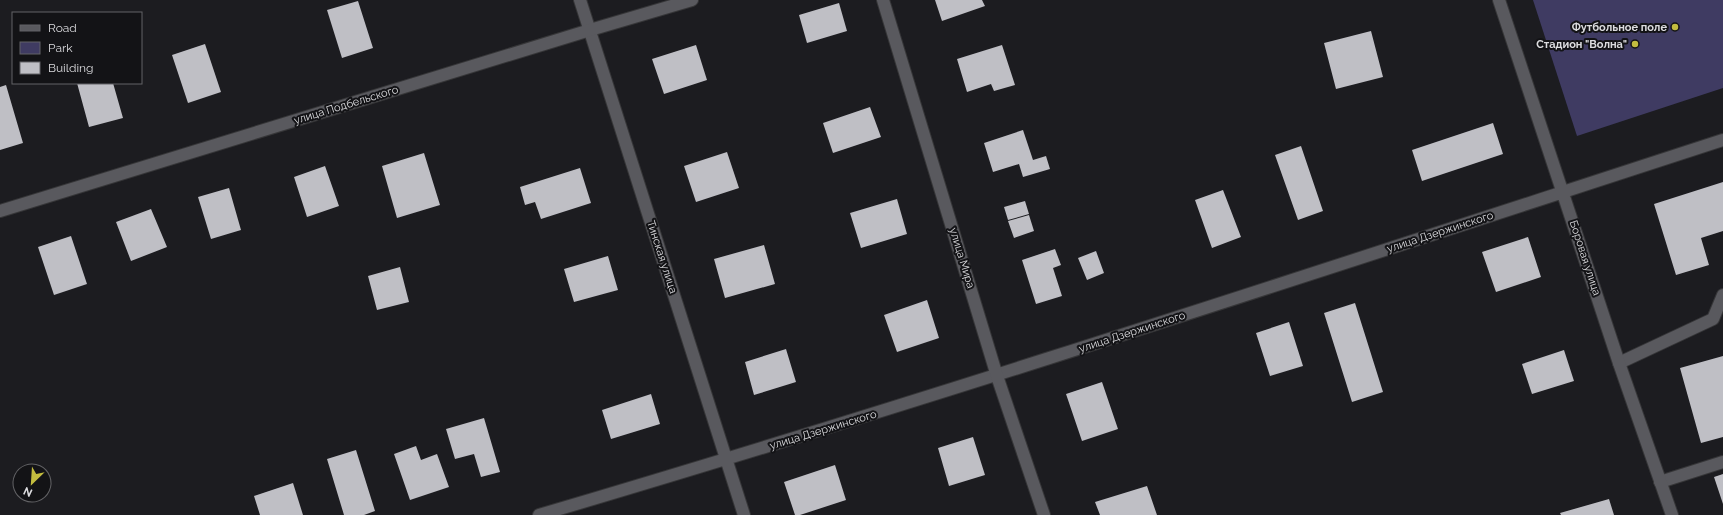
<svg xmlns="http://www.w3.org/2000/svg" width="1723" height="515" font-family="Raleway,sans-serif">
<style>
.green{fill:#3f3b62}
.building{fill:#bfbfc5}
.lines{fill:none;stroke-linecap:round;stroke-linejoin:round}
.lane-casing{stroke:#363638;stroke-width:14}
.street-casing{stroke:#363638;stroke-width:14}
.secondary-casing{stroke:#363638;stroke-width:14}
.lane{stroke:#59595e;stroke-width:12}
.street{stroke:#59595e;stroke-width:12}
.secondary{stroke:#59595e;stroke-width:12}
.poi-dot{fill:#c3bd3f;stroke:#131316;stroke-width:1.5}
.labels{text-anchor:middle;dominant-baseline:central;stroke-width:4;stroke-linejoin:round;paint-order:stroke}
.poi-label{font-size:11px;font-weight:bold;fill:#dcdcdf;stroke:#131316;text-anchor:end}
.street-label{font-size:11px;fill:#dcdcdf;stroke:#131316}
</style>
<rect width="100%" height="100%" fill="#1c1c20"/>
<path class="green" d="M1533,0H1723V88L1577,136Z"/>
<path class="building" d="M935,0H982L985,6L942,21Z
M358,1L373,48L342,58L327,10Z
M839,3L847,31L807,43L799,15Z
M1371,31L1383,77L1336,89L1324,43Z
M205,44L221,92L188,103L172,55Z
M696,45L707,80L664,94L652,59Z
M1002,45L1015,85L994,91L991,84L967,92L957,59Z
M77,83H113L123,118L89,127Z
M6,85L23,143L0,150V87Z
M870,107L881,137L833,153L823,123Z
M1493,123L1503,154L1422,181L1412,150Z
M1023,130L1033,160L1046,156L1050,169L1023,177L1019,164L993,172L984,143Z
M1301,146L1323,211L1298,220L1275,155Z
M727,152L739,188L696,202L684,166Z
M424,153L440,205L397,218L382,166Z
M325,166L339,206L307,217L294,177Z
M580,168L591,203L541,219L535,202L525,205L520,187Z
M1723,182V231L1701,238L1709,265L1676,275L1654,204Z
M229,188L241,230L211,239L198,197Z
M1223,190L1241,237L1212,248L1195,200Z
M897,199L907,234L861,248L850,213Z
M1025,201L1029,214L1008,220L1004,207Z
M151,209L167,247L131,261L116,222Z
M1029,215L1034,231L1014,238L1008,221Z
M71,236L87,284L54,295L38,247Z
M1528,237L1541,277L1496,292L1482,252Z
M764,245L775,284L725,298L714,259Z
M1055,249L1061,265L1053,268L1062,296L1036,304L1022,260Z
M1096,251L1104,273L1087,280L1078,258Z
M608,256L618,290L574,302L564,269Z
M400,267L409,302L377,310L368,276Z
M927,300L939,338L897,352L884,315Z
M1355,303L1383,392L1352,402L1324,313Z
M1289,322L1303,366L1270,376L1256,333Z
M786,349L796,382L754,395L745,362Z
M1564,350L1574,381L1532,394L1522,364Z
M1723,356V437L1701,443L1680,368Z
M1102,382L1118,429L1082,441L1066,394Z
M651,394L660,424L611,439L602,410Z
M484,418L500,472L481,477L474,454L455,459L446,429Z
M973,437L985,475L949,486L938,448Z
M416,446L421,460L437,454L449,487L410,500L394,454Z
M356,450L375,511L364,515H344L327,459Z
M835,465L846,500L800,515H795L784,482Z
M1723,474V504L1714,477Z
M293,483L303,515H260L254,496Z
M1147,486L1157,515H1100L1095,502Z
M1609,499L1614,515H1561L1560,513Z"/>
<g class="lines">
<g class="lane-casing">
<path id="lane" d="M1619,363L1713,319L1723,295
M1660,482L1723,462"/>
</g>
<g class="street-casing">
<path id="street" d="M580,0L744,515
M1499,0L1619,363L1672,515
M539,515C936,398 1329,268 1723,140"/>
</g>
<g class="secondary-casing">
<path id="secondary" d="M883,0L997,376L1044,515
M0,211L590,30L692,0"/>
</g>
<use href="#lane" class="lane"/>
<use href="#street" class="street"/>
<use href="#secondary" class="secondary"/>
</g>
<g class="poi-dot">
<circle cx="1675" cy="27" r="4"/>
<circle cx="1635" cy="44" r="4"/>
</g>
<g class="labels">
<g class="poi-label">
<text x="1667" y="27">Футбольное поле</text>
<text x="1627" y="44">Стадион "Волна"</text>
</g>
<g class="street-label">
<text transform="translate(346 105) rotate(-17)">улица Подбельского</text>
<text transform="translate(1440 232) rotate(-18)">улица Дзержинского</text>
<text transform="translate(662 257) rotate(72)">Тинская улица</text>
<text transform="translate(962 258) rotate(73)">улица Мира</text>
<text transform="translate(1585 258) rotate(72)">Боровая улица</text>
<text transform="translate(1132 332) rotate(-18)">улица Дзержинского</text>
<text transform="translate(823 430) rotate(-17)">улица Дзержинского</text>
</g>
</g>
<rect x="12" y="12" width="130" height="72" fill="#131316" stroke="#636366"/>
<rect x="20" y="25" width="20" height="6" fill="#59595e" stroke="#636366"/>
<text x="48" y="32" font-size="12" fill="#dcdcdf">Road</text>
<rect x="20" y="42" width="20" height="12" fill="#3f3b62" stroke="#636366"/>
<text x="48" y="52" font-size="12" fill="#dcdcdf">Park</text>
<rect x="20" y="62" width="20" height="12" fill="#bfbfc5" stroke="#636366"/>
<text x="48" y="72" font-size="12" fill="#dcdcdf">Building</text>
<g transform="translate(32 483) rotate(205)"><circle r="19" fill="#131316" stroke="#636366"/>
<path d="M0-3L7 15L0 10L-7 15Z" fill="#c3bd3f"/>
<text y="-6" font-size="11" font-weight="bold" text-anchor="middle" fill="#dcdcdf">N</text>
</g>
</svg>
